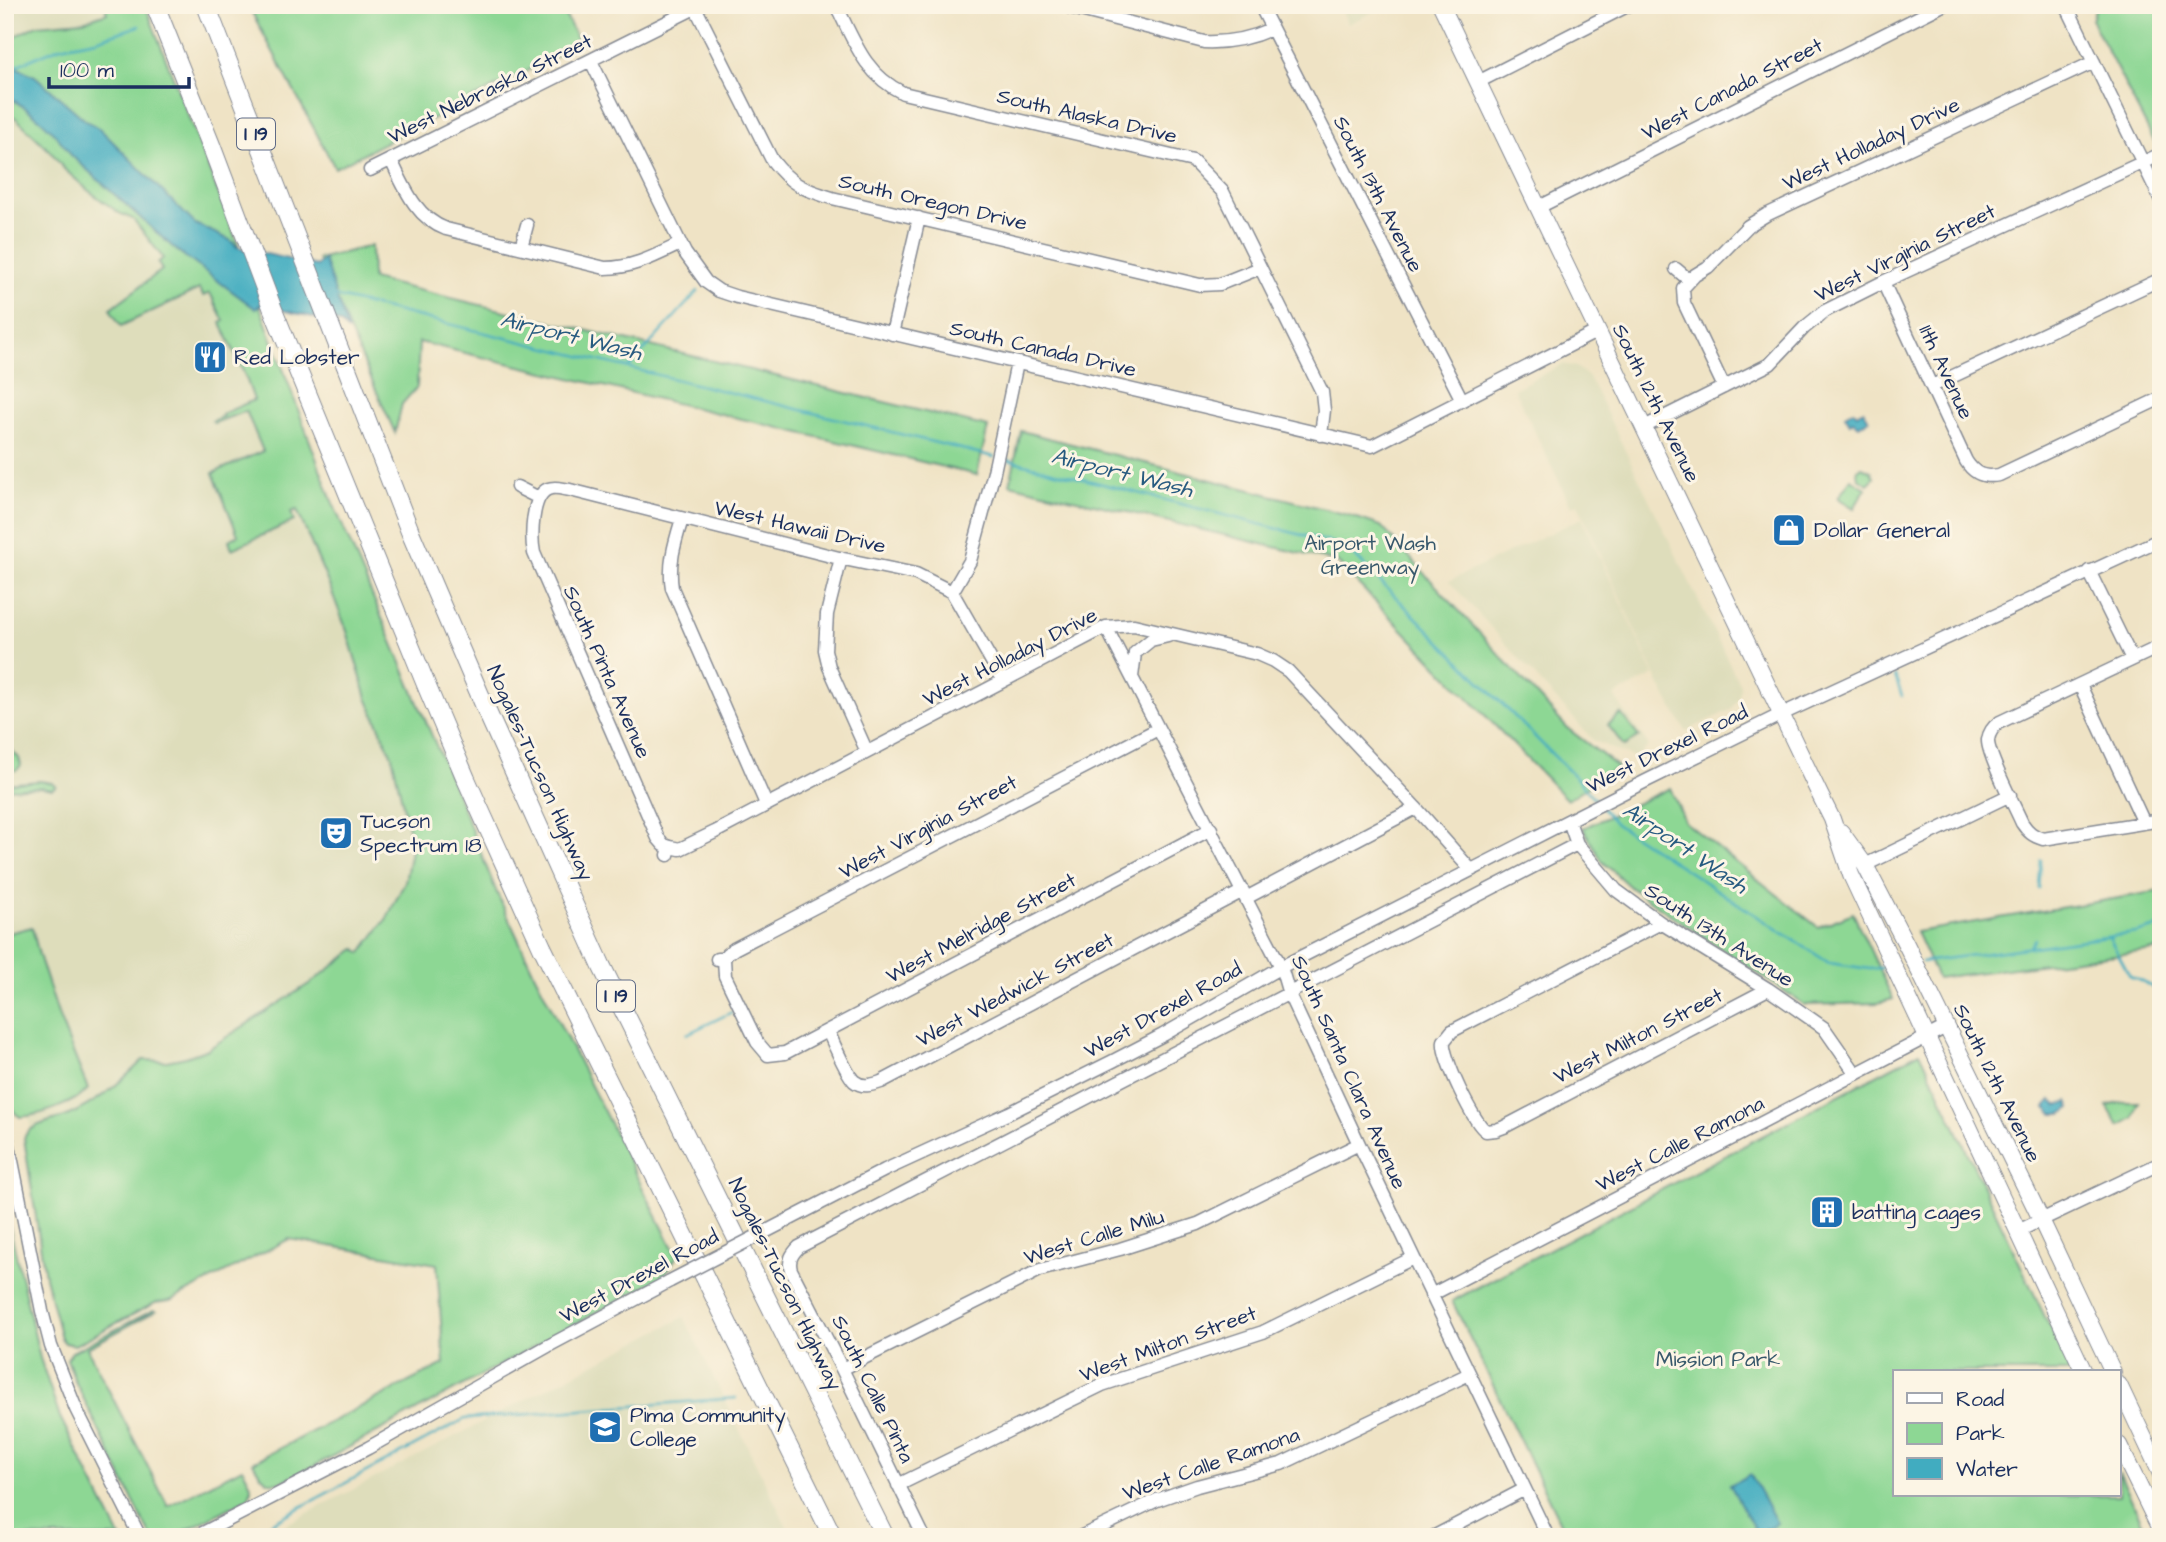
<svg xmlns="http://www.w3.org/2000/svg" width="2166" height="1542" font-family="'Architects Daughter',sans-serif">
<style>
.built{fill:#deddbb}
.green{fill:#8dd794;stroke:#548379;stroke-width:2}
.water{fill:#41acc0;stroke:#2e6e8f;stroke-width:2}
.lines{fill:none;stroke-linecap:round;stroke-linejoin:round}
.stream{stroke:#41acc0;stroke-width:2.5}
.minor-casing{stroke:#858992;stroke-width:15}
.major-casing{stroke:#858992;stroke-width:18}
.highway-casing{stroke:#858992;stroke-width:20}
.minor{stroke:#fff;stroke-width:12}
.major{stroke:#fff;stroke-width:16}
.highway{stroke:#fff;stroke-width:18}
.minor-bridge-casing{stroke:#858992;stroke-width:15;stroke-linecap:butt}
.minor-bridge{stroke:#fff;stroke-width:12}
.labels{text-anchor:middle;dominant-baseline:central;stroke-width:6;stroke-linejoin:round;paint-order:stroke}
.shield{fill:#fcf5e5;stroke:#5e6a86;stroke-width:2}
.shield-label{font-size:19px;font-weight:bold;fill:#1b2f5e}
.street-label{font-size:21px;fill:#1b2f5e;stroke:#fcf5e5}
.poi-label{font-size:21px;fill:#1b2f5e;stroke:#fcf5e5;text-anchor:start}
.park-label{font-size:21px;fill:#38596c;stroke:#fcf5e5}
.water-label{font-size:23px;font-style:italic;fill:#285b80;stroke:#fcf5e5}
</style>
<rect width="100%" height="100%" fill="#fcf5e5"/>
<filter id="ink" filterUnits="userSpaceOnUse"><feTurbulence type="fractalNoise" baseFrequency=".0143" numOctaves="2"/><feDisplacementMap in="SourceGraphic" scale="14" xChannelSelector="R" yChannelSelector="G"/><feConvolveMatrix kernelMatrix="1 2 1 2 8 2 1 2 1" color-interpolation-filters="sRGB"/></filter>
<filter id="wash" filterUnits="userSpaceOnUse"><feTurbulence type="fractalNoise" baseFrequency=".00686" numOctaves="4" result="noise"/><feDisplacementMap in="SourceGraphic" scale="28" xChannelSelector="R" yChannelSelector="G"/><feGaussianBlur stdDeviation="1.57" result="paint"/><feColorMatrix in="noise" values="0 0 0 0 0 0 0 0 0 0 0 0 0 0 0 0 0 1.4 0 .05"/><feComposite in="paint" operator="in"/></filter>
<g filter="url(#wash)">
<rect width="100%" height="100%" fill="#efe3c5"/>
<path class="built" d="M5,5H111L184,192L5,44Z
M1339,5H1387L1348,24Z
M5,110L24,121L219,287L365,640L441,935L285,1019L33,1140L5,1008Z
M1563,364L1576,367L1589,377L1740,685L1739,697L1730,710L1686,731L1661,688L1578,504L1571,506L1514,389Z
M1582,518L1654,675L1614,696L1649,746L1635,758L1594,741L1449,581Z
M684,1317L792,1537H262Z"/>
<path class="green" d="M105,5H145L239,247L230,240L195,224L100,129L85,120L35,76L5,62V41L37,25L83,21L107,13Z
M248,5H560L580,44L335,168Z
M2096,5H2161V138L2154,141L2092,21Z
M5,96C31,108 56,132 71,155L175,249L255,308L259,304L332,501L462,806L497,893L533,971L677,1256L664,1276L307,1470C280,1481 269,1495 253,1462L444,1364L437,1264L289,1239L170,1301L155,1303L75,1345L65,1343L61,1338L45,1277L24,1138C29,1124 54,1121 67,1116C97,1103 121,1082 143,1060L167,1061L186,1057L208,1049L312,982L354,950L356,949L361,953L387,918L405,882L412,845L392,756L367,698L347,631L329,585L297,510L291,512L294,521L232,549L229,540L238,535L213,473L263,451L246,411L214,423L212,421L223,416L222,414L254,400L246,378L221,323L224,321L210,293L203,296L199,289L121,326L110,309L162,270L158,263L163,258L133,219L119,213L89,191L63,168L51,152L16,118L5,113Z
M371,246L372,279L988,427L977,475L419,342L417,387L402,404L395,433L318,259Z
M1021,431L1348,515L1381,526L1567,728L1618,767L1567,800L1337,562L1010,484Z
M1862,467L1871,471L1874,478L1868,484C1862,479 1857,481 1857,471Z
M1851,479L1866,488L1854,508L1838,498Z
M1621,714L1639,737L1624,746L1608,725Z
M5,744L19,758L21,765L17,770L5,771Z
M40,781L52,783L56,786L52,789L41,787L5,789V784Z
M1670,788L1685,822L1818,927L1853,913L1893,999L1878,1003L1805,1005L1631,888L1602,861L1583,828Z
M2161,891V949L1937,978L1916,932Z
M32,927L39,955L60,1020L88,1089C76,1103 39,1116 20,1117L16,1114L12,1109L5,1075V934Z
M1920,1052L2071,1372H1895V1495H2119V1473L2149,1537H1567L1452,1301Z
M2124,1102H2139L2133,1118L2119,1126L2107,1106Z
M5,1207L40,1358L60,1417L120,1537H5Z
M153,1310L156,1311L87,1348L168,1506L242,1468C248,1479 256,1488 247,1499L173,1537H152L147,1529L75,1381L67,1359L72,1352Z"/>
<path class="water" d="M5,62L35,76L85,120L100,129L195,224L230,240L237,247L317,266L324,259L348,331L340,323L259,305L256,309L175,249L71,155C56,132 31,108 5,96Z
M1853,410L1857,414L1863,410L1869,419L1859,426L1853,421L1850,423L1845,415Z
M2051,1100L2058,1106L2068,1101L2071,1108L2062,1114H2053L2046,1107Z
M1750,1474L1777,1523L1757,1534L1730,1485Z"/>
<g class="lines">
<path class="stream" d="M13,67L60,47L96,40L139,26
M334,296L994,457
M630,366L698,291
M1001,458L1345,546L1578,780L1597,802
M1895,676L1902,696
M1601,807L1616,824L1829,963L1870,969L1888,967
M2039,889L2041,860
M2109,937L2130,976L2161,991
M2029,948L2035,939
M1922,962L2136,933L2161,926
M687,1034L732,1012
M245,1537L465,1419L736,1398"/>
</g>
</g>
<g filter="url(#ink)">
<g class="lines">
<g class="minor-casing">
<path id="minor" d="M694,5L772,160C791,185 803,189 832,198L1200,285L1220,284L1260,268
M836,5C854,41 865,75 903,93L1193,161L1223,192L1322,392L1324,410L1321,435
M1061,5L1204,42C1229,43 1249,39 1271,29
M1260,5L1462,400
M2066,5L2161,200
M591,61L685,253L706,282L719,291L737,297L1372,446L1598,331
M1478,82L1629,5
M391,160C404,187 416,218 446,229L605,268C633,268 655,256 680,244
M370,170L701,5
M1539,207L1943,5
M521,247L527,225
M1676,269L1689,280
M1883,282L1966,461C1974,474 1984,478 1999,475L2161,398
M892,334L919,218
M1932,386L2161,279
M1724,387L1684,303L1683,288L1695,275L1708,267L1748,226L1766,215L2094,62
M1644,427L1770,364L1804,328L1825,311L1883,282L2161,154
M517,487L539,498
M682,519C675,542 668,564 672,588L766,804
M841,558L827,614L825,650L829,667L867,752
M2089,571L2132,659
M952,592L970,561L994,472L1017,363
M1106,627L1281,967L1289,994L1359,1144L1548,1537
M2161,646L2000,722C1994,726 1989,732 1988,740C1987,754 2015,807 2022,823C2028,832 2033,836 2043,839L2161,820
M1132,677L1135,653L1151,640L1168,636
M2080,685L2144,823
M1569,821L1577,844L1616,890L1661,923L1768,989L1824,1028L1856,1074
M670,847L680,849L715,832L1106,627L1134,625L1257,654L1273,661L1288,671L1416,808L1471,870
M668,855L670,847L664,845L658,838L534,553C531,538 531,496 548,489C555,486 563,489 570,490L839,558L916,574L952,592L1003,681
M1865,865L2010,795
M1246,898L1416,808
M717,959H724L727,954L734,949L1158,729
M724,959L725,976L757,1042L768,1055
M828,1031C833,1042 846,1073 854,1081C862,1088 872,1085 881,1082L1243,891
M1444,1041L1452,1031L1661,923
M1444,1041C1441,1055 1474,1124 1486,1131
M768,1055L785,1053L1211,829
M5,1126L42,1311L51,1346L76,1409L140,1537
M1486,1131L1496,1130L1504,1127L1768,989
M2018,1231L2161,1163
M763,1233L885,1170L1009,1113L1113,1061L1163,1035L1281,967L1644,782L1782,714L2161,539
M1431,1295L1946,1027
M842,1369L1040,1270L1120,1249L1198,1224L1359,1144
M898,1485L1102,1385L1263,1332L1413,1258
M195,1537L368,1448L548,1346L670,1281
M924,1537L842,1369L791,1270C788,1260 792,1254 799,1247L1577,844
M1080,1537L1157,1500L1197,1486L1281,1464L1469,1374
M1433,1537L1525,1489"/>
</g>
<g class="major-casing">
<path id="major" d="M1441,5L1820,795L1832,819L1851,875L2084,1372
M1841,832L1865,865L1907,946L2036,1209L2113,1372
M2119,1385L2161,1474
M2119,1445L2161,1531"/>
</g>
<g class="highway-casing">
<path id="highway" d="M155,5L211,145L272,307L427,687L466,779L542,947L833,1537
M206,5L411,534L489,716L602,967L885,1537"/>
</g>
<use href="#minor" class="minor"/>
<use href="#major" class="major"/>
<use href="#highway" class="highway"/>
<g class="minor-bridge-casing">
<path id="minor-bridge" d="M670,1281L763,1233"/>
</g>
<use href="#minor-bridge" class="minor-bridge"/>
</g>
</g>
<defs>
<g id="restaurant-square" transform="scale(1.75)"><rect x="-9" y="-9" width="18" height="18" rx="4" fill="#1f6fb2" stroke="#fcf5e5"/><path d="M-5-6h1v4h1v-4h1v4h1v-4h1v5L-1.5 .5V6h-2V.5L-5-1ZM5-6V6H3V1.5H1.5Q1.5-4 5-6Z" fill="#fff"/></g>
<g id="shop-square" transform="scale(1.75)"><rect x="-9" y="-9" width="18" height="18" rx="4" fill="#1f6fb2" stroke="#fcf5e5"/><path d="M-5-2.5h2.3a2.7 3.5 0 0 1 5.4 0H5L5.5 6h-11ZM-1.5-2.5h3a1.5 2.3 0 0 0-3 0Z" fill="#fff"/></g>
<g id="theatre-square" transform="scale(1.75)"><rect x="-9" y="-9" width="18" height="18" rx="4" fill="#1f6fb2" stroke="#fcf5e5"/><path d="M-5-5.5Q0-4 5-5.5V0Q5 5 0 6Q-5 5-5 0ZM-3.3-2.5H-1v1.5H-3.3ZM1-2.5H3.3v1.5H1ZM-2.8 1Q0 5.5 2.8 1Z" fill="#fff"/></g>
<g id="building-square" transform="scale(1.75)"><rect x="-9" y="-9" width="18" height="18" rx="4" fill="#1f6fb2" stroke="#fcf5e5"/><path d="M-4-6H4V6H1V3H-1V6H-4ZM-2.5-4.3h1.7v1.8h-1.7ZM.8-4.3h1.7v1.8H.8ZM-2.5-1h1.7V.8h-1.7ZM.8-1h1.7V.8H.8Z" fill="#fff"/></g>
<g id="university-square" transform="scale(1.75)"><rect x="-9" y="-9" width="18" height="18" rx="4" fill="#1f6fb2" stroke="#fcf5e5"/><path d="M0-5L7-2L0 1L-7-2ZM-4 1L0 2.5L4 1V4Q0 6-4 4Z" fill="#fff"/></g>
</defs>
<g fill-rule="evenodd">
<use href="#restaurant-square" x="210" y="357"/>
<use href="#shop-square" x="1789" y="530"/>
<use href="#theatre-square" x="336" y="833"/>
<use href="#building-square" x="1827" y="1212"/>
<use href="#university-square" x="605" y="1427"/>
</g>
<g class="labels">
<g class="shield">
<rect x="237" y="118.5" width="38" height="31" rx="5"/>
<rect x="597" y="980.5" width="38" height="31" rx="5"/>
</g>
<g class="shield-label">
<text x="256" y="134">I 19</text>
<text x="616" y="996">I 19</text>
</g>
<g class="street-label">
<text transform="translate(490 89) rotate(-26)">West Nebraska Street</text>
<text transform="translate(1732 89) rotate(-27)">West Canada Street</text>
<text transform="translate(1087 116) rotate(13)">South Alaska Drive</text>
<text transform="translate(1871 144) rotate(-25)">West Holladay Drive</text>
<text transform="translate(1378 194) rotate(63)">South 13th Avenue</text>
<text transform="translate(933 202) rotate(13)">South Oregon Drive</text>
<text transform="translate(1905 253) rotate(-26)">West Virginia Street</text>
<text transform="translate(1043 349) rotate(13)">South Canada Drive</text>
<text transform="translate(1946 372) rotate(65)">11th Avenue</text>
<text transform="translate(1656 403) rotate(64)">South 12th Avenue</text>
<text transform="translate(800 527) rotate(13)">West Hawaii Drive</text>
<text transform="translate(1010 657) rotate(-27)">West Holladay Drive</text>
<text transform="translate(607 672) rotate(66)">South Pinta Avenue</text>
<text transform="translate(1667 749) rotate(-26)">West Drexel Road</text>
<text transform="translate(540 773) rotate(66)">Nogales–Tucson Highway</text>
<text transform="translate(928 827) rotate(-28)">West Virginia Street</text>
<text transform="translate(981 928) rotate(-28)">West Melridge Street</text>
<text transform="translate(1719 935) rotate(33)">South 13th Avenue</text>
<text transform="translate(1015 990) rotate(-28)">West Wedwick Street</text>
<text transform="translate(1163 1010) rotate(-29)">West Drexel Road</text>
<text transform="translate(1638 1036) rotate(-27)">West Milton Street</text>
<text transform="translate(1349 1072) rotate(66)">South Santa Clara Avenue</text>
<text transform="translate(1997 1083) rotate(64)">South 12th Avenue</text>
<text transform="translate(1680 1144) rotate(-27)">West Calle Ramona</text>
<text transform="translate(1094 1237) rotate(-17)">West Calle Milu</text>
<text transform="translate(639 1276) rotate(-28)">West Drexel Road</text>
<text transform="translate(785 1284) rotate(64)">Nogales–Tucson Highway</text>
<text transform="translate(1168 1344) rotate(-20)">West Milton Street</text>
<text transform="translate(873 1389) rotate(64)">South Calle Pinta</text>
<text transform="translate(1211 1464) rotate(-19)">West Calle Ramona</text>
</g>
<g class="poi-label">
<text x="234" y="357">Red Lobster</text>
<text x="1814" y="530">Dollar General</text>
<text x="360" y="821">Tucson<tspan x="360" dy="24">Spectrum 18</tspan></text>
<text x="1852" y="1212">batting cages</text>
<text x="630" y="1415">Pima Community<tspan x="630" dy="24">College</tspan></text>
</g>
<g class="park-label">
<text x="1370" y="543">Airport Wash<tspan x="1370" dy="24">Greenway</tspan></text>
<text x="1718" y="1359">Mission Park</text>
</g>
<g class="water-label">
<text transform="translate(571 336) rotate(14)">Airport Wash</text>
<text transform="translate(1122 473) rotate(14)">Airport Wash</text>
<text transform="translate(1685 848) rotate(34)">Airport Wash</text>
</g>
</g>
<rect width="2166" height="1542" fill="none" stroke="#fcf5e5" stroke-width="28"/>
<rect x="1893" y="1370" width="228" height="126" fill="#fcf5e5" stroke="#a2a6af" stroke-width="2"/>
<rect x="1907" y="1393" width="35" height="10" fill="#ffffff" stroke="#a2a6af" stroke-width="2"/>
<text x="1956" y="1406" font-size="21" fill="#1b2f5e">Road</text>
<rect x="1907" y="1423" width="35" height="21" fill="#8dd794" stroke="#a2a6af" stroke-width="2"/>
<text x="1956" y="1440" font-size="21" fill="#1b2f5e">Park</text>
<rect x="1907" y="1458" width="35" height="21" fill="#41acc0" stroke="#a2a6af" stroke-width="2"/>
<text x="1956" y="1476" font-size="21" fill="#1b2f5e">Water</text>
<path d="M49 77v10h140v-10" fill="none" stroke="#1b2f5e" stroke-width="3.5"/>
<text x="60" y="77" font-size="21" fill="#1b2f5e" stroke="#fcf5e5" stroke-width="5" paint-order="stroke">100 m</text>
</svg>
